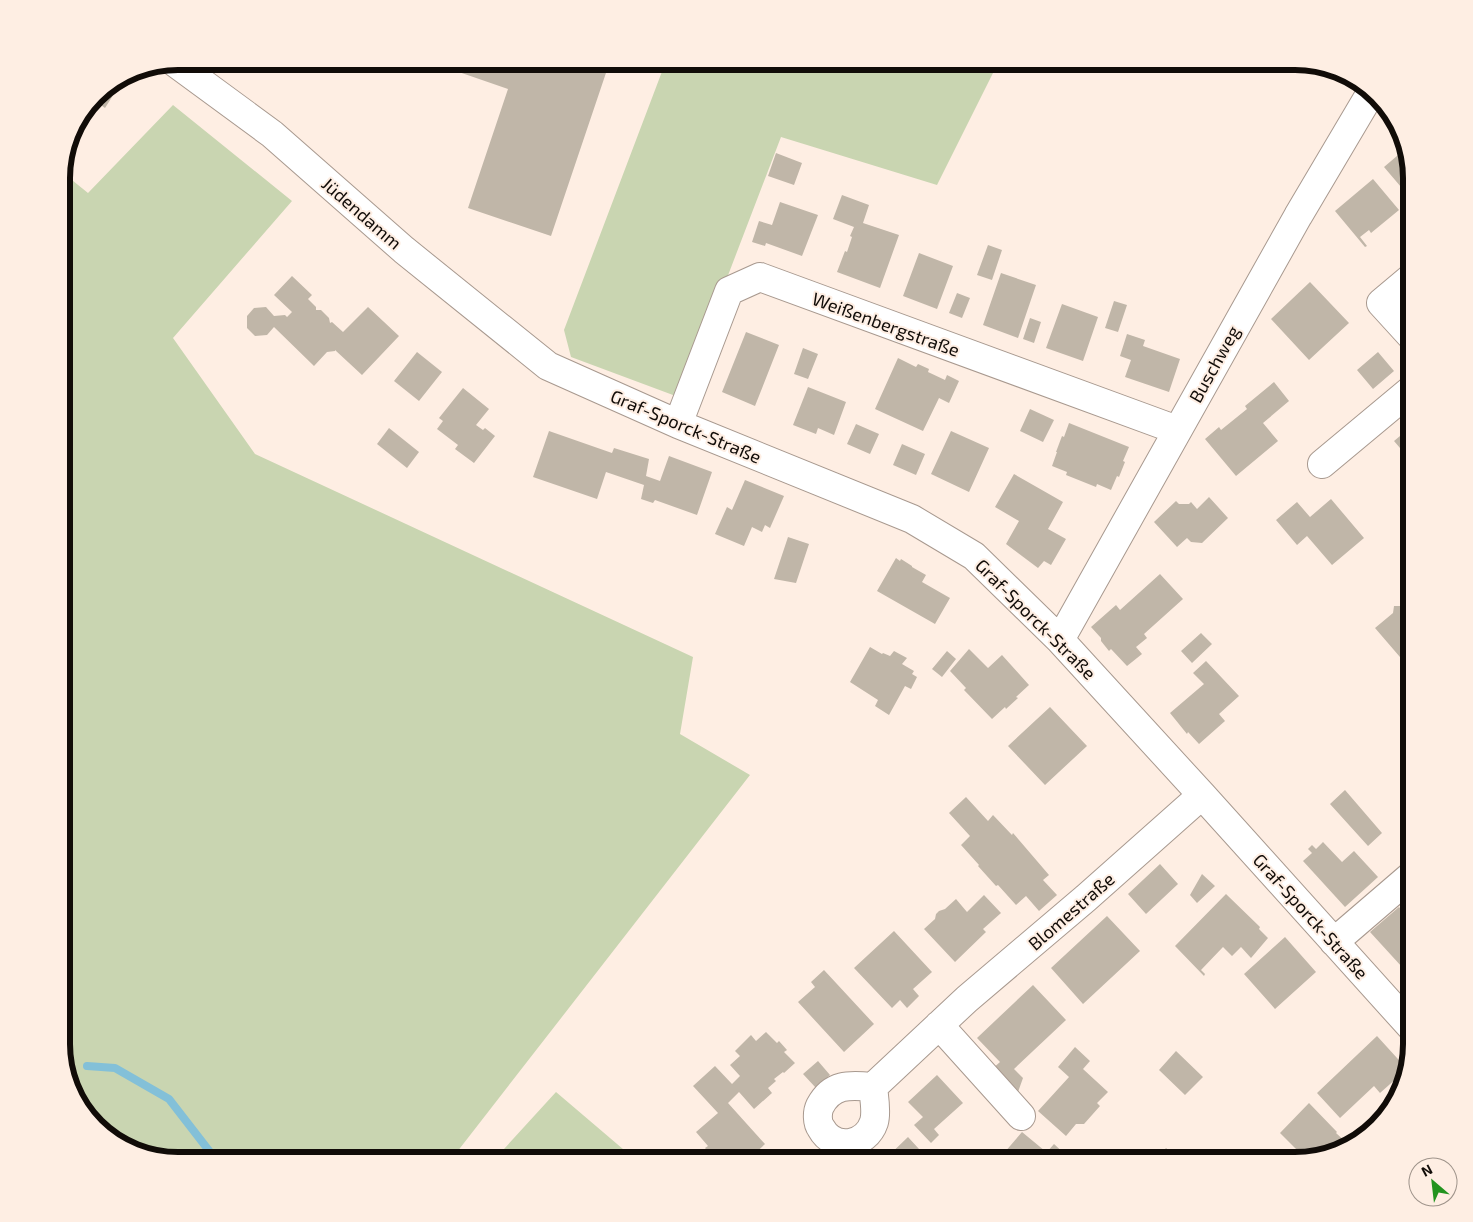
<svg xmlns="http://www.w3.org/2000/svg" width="1473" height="1222" font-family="'Exo 2',sans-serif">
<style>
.green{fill:#c9d5b1}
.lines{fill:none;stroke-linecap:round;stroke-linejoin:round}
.stream{stroke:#83c0d8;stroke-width:8}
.building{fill:#c0b6a8}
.minor-casing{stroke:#a8998f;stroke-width:30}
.minor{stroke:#fff;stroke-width:28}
.labels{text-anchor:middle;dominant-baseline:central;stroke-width:4;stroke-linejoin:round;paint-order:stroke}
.street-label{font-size:18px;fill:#110c08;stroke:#feeee3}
.rim{fill:none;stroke:#110c08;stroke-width:6}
</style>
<rect width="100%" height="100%" fill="#feeee3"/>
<path class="green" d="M666,61H999L937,185L781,137L681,398L571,357L564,330Z
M173,105L292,201L173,338L255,454L693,657L680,734L750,775L450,1161H178L134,1152L101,1132L73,1095L61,1051L62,172L88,193Z
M556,1092L637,1161H493Z"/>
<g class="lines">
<path class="stream" d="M87,1066L115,1068L169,1099L217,1161"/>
</g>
<path class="building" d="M427,61H610L551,236L468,208L508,89Z
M126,75L105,108L94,100L101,90Z
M1404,141L1412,179L1401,187L1384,167L1404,150L1400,145Z
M776,153L802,163L794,185L768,176Z
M1373,179L1399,210L1371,233L1369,230L1360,237L1367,246L1365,247L1335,211Z
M842,195L869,205L863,223L899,235L880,288L837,272L845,251L847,252L852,237L850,236L854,227L833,219Z
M780,202L818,215L802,256L766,243L765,246L752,242L759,221L772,225Z
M988,245L1002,250L992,280L977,275Z
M919,253L953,266L937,309L903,296Z
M1001,273L1036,285L1018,338L983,325Z
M292,276L312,295L308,299L316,307V310H321L329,318L330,323L332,322L343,332L368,307L399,336L362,375L335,350V351L327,352L314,366L274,327L267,335L255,336L247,328V316L254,308L266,307L274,316L285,315L287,317L292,312L274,295Z
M1310,282L1349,323L1309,360L1271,319Z
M957,293L970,298L962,318L949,313Z
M1114,301L1127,305L1118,332L1105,328Z
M1062,304L1098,317L1083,361L1046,348Z
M1030,318L1041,322L1034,343L1023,339Z
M746,332L779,345L755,406L722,392Z
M1127,334L1145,340L1143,346L1180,359L1169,392L1125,377L1131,360L1120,356Z
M803,348L818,354L808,379L794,374Z
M417,352L442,372L419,401L394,381Z
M1378,352L1394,371L1373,389L1357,370Z
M898,358L916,367L918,364L929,369L928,372L945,380L947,375L959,381L949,403L939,398L923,431L875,409Z
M1274,382L1289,401L1263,423L1278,441L1236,476L1205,439L1219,427L1221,430L1247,409L1245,406Z
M808,387L846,402L834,435L818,428L816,434L793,425Z
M463,388L489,409L476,425L483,430L485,428L495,436L474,463L455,449L458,445L437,429L443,421L439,418Z
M1030,409L1054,420L1043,442L1020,431Z
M1069,423L1129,447L1123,461L1125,462L1119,477L1117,476L1111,490L1097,484L1096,487L1066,475L1067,472L1052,466L1057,452H1056L1062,436L1064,437Z
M856,424L879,434L870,454L847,444Z
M1412,426V462L1394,441Z
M389,428L419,452L407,468L377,444Z
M549,431L612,453L614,448L649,459L646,476L660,481L669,456L712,472L697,515L655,500L653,503L641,499L644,485L606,472L597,499L533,477Z
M951,431L989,448L969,492L931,474Z
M902,444L925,454L916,475L893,465Z
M1014,474L1063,502L1048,529L1066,539L1051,565L1044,561L1038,568L1006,544L1019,521L995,507Z
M745,480L784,496L770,528L765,525L762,532L752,527L744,546L715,534L727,507L732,510Z
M1209,497L1228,518L1202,543L1191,542L1187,538L1177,547L1154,522L1176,501L1179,504H1189L1191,502L1197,509Z
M1331,499L1364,538L1332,565L1307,536L1297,545L1276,520L1297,502L1310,517Z
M788,537L809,544L796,583L774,579Z
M896,558L900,561L901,559L912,566V567L926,575L922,582L950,598L935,624L877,591Z
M1160,574L1183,599L1144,634L1147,638L1136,647L1142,654L1127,666L1111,649L1109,651L1101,641V638L1091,627L1116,605L1120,610Z
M1412,598V671L1375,628L1393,613L1394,606H1401Z
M1201,633L1212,644L1192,663L1181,651Z
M870,647L882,654L883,653L890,656L894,651L907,658L902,664L914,671L912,674L917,677L911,689L905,686L889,715L875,706L878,700L850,682Z
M969,649L988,668L1002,655L1029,685L1016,697L1018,698L1006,709L1005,707L992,719L964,690L966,688L950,671Z
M947,651L956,659L942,677L932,669Z
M1206,661L1239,696L1219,714L1225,721L1199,744L1188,732L1187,734L1170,713L1204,684L1193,673Z
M1050,707L1087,746L1045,785L1008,746Z
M1345,790L1382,833L1368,846L1330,804Z
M966,797L988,821L993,815L1012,835L1013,833L1049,875L1043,880L1057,895L1039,911L1026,896L1016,905L998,885L996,886L978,866L979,865L961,845L970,836L949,813Z
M1323,842L1342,862L1354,851L1378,877L1345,907L1303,861L1312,853L1308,849L1312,845L1316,849Z
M1160,864L1178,884L1146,914L1128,894Z
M1202,874L1215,886L1197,903L1190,895Z
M1226,894L1260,927L1259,929L1268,938L1251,958L1241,947L1232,956L1223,947L1201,970L1205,974L1204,976L1175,946Z
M984,895L1001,913L983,929L986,932L955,962L924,929L935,919L936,914L939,911L945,909L956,899L967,912Z
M1399,907L1412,921V971L1405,964L1402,967L1370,932Z
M1107,916L1140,951L1083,1004L1051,968Z
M894,931L932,972L913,989L919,996L907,1008L900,1000L892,1008L854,968Z
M1285,937L1316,972L1275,1009L1244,974Z
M824,970L874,1024L844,1052L798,1002L815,987L811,982Z
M1033,985L1066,1020L1014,1069L1023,1078L1018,1092L1008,1088L991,1070L1000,1062L977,1038Z
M766,1032L777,1043L779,1041L787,1050L784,1052L795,1063L784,1073L783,1072L774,1079L776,1081L768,1088L772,1093L754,1109L739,1092L728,1103L765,1144L747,1161H716L705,1148L708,1146L696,1132L718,1113L693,1086L715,1066L732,1084L740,1076L730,1065L740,1056L735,1051L751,1035L756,1041Z
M1377,1036L1407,1069L1380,1093L1374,1086L1340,1118L1317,1093Z
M1075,1047L1090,1061L1083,1069L1108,1092L1097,1103L1100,1106L1084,1124H1076L1066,1136L1038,1111L1069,1077L1058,1067Z
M1176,1051L1203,1077L1185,1095L1159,1070Z
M818,1061L830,1075L816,1088L803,1074Z
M937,1075L963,1103L934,1129L939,1135L931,1143L914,1125L923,1117L908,1102Z
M1309,1103L1337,1132L1336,1133L1349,1145L1340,1152L1306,1159L1280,1133Z
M1022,1132L1045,1151L1056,1161H999L998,1160Z
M908,1137L930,1161H883Z
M1054,1144L1069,1158L1067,1161H1057L1047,1152Z
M1166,1148L1181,1161H1155Z"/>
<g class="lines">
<g class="minor-casing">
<path id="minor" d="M174,62L272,134L404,250L548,366L678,424L912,519L974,556L1060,640L1202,795L1412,1028
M1412,337L1381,303L1412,277
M678,424L729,291L760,277L1177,430
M1322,464L1412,389
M1060,640L1298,216L1372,91
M1334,942L1412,875
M939,1025L1021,1116
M873,1087C874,1097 877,1112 874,1122C866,1146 834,1152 821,1128C817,1123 817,1112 820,1106C832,1083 850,1085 873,1087L967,999L1086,898L1202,795"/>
</g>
<use href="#minor" class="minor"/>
</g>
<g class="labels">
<g class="street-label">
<text transform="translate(362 213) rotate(41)">Jüdendamm</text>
<text transform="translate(886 324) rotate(20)">Weißenbergstraße</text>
<text transform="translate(1214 364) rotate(-61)">Buschweg</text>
<text transform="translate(686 426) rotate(23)">Graf-Sporck-Straße</text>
<text transform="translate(1036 619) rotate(45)">Graf-Sporck-Straße</text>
<text transform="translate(1071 911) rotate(-41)">Blomestraße</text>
<text transform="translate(1311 916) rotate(48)">Graf-Sporck-Straße</text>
</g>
</g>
<path d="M0 0H1473V1222H0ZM178 70H1295A108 108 0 0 1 1403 178V1044A108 108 0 0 1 1295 1152H178A108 108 0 0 1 70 1044V178A108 108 0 0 1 178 70Z" fill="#feeee3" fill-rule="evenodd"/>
<path class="rim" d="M178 70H1295A108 108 0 0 1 1403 178V1044A108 108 0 0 1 1295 1152H178A108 108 0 0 1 70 1044V178A108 108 0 0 1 178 70Z"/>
<g transform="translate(1433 1182) rotate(332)"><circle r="24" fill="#feeee3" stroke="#9f948b"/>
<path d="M0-4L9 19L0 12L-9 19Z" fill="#22931e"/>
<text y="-8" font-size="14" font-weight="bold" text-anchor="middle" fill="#110c08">N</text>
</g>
</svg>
